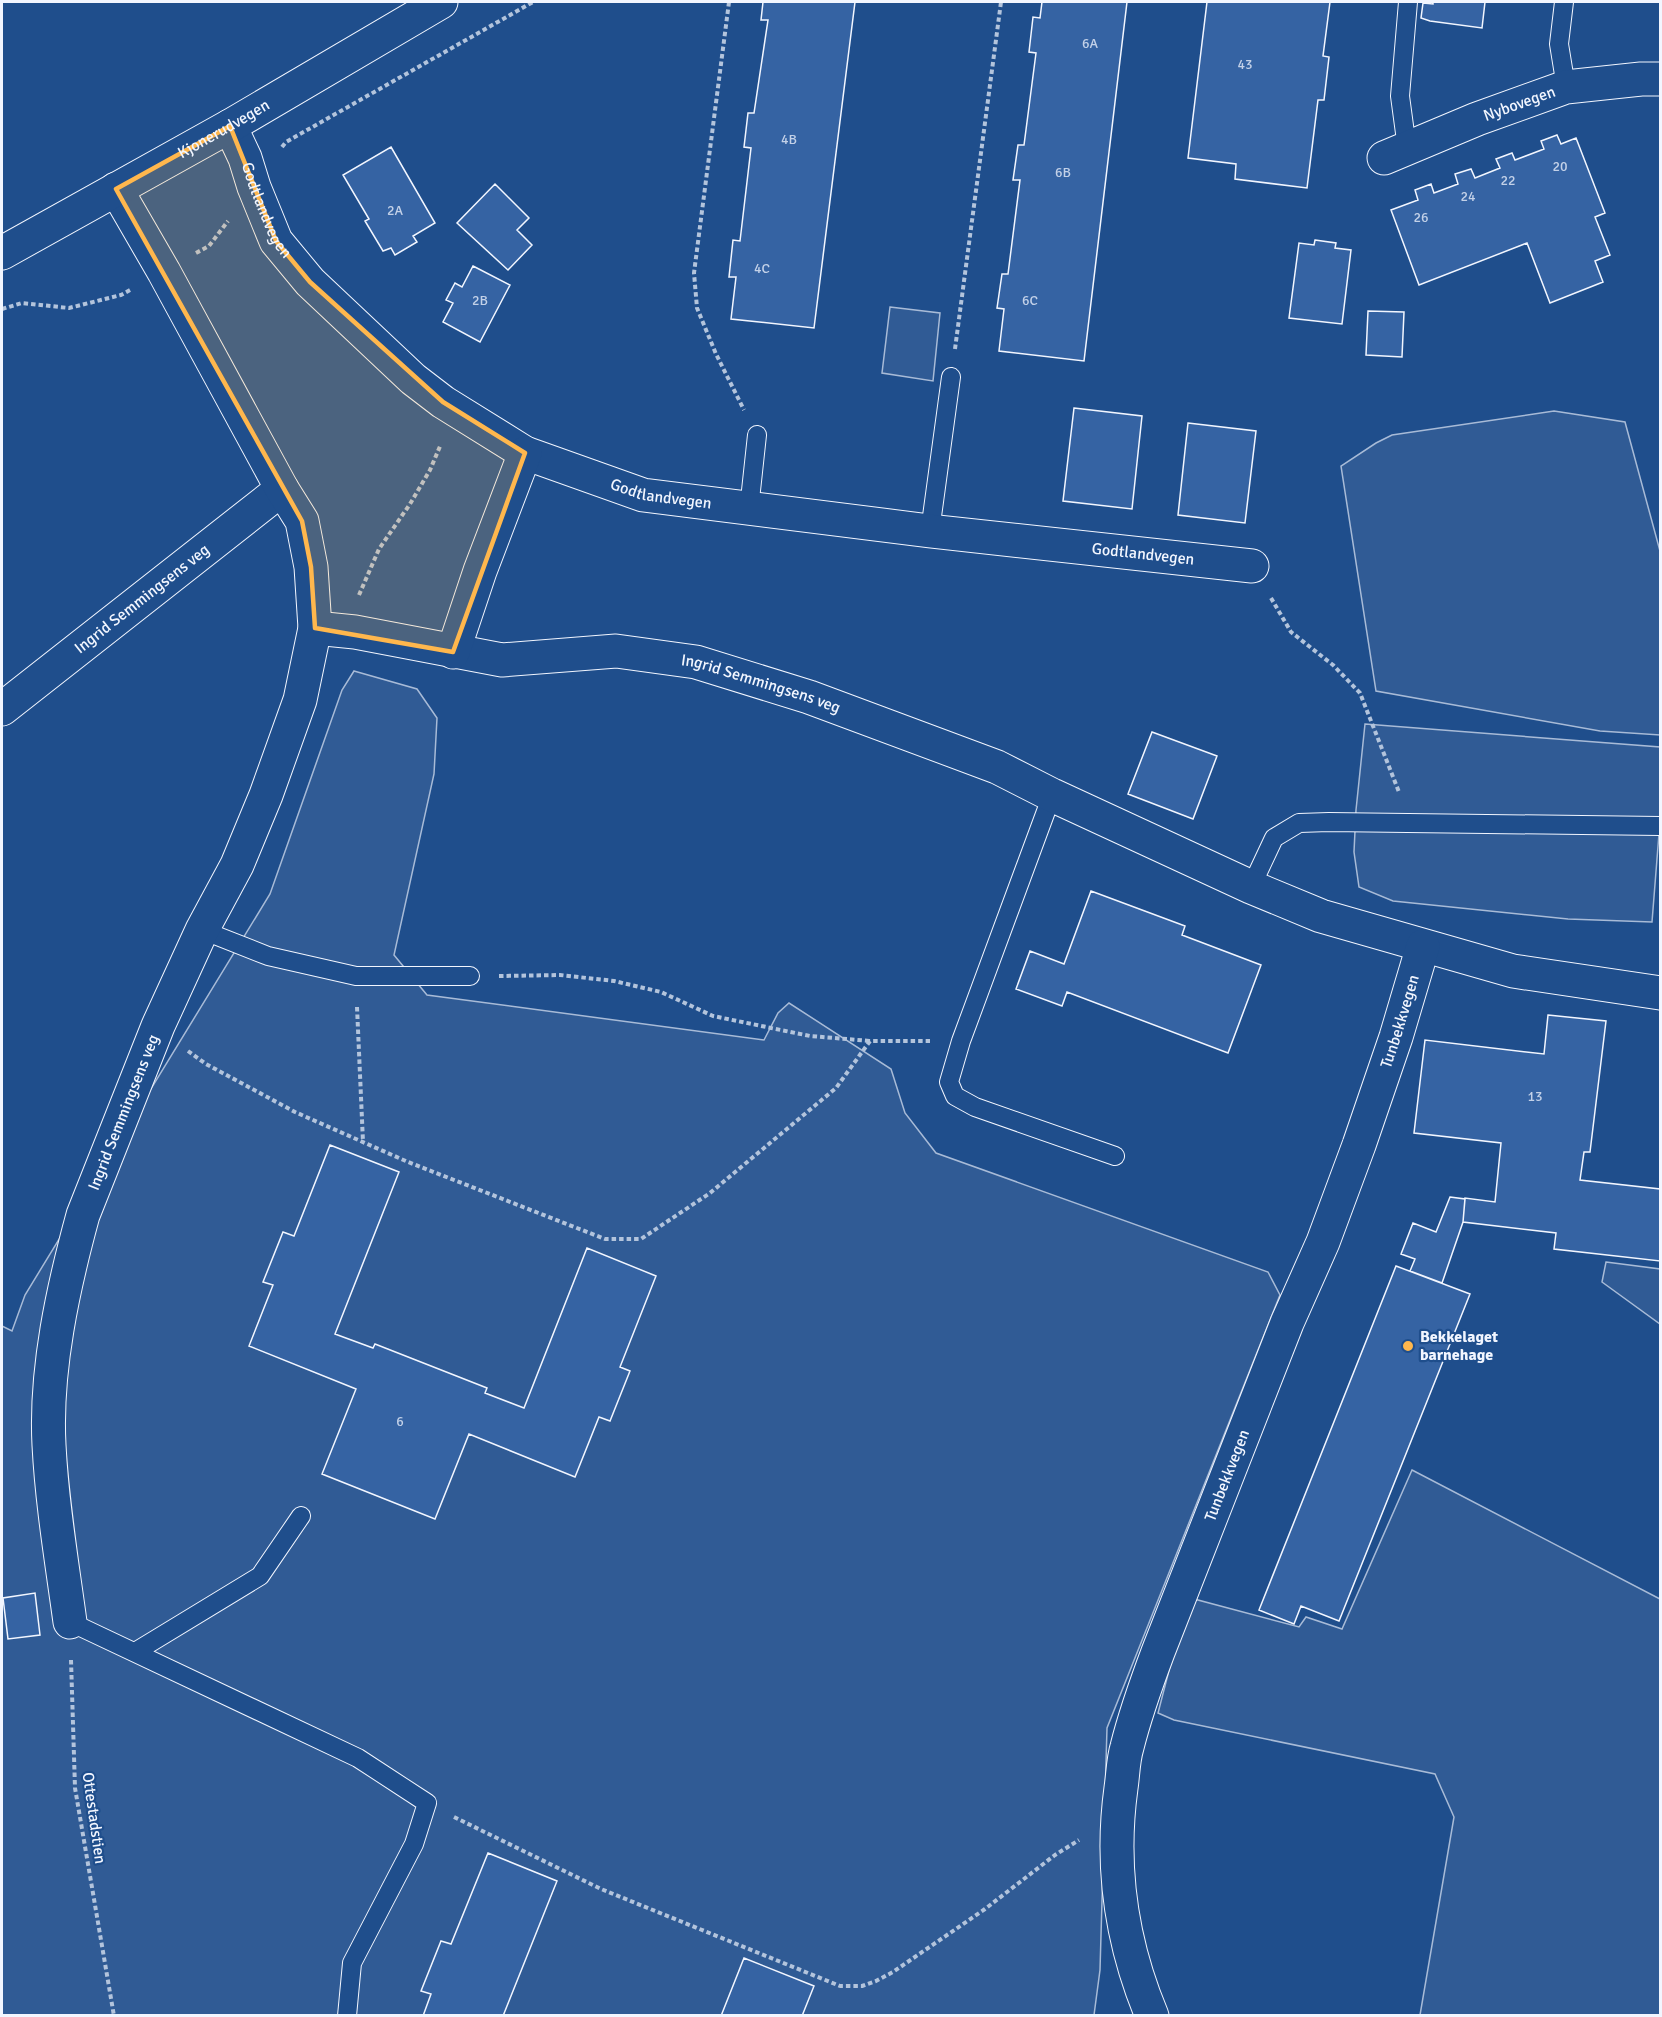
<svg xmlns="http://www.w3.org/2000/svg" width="1662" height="2017" font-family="Signika,sans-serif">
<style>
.built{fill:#305b95;stroke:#a8bbd7;stroke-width:1.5}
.building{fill:#3563a3;stroke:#f2f6ff;stroke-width:1.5}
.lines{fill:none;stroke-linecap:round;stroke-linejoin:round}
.lane-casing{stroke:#f2f6ff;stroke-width:20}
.street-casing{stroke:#f2f6ff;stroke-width:35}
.secondary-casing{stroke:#f2f6ff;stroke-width:35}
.path{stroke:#b3c4dc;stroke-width:4;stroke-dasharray:4.5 3;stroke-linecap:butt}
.lane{stroke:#1f4e8c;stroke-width:18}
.street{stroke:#1f4e8c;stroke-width:33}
.secondary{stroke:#1f4e8c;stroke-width:33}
.marked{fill:#ffb74d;fill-opacity:0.2;stroke:#ffb74d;stroke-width:4.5;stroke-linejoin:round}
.poi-dot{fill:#ffb74d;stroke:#1f4e8c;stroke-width:2}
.labels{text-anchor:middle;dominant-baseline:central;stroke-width:4.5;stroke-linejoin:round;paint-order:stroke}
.number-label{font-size:14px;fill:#c3d1e8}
.street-label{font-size:16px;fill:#f2f6ff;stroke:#1f4e8c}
.poi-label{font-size:16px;font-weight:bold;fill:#f2f6ff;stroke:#1f4e8c;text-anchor:start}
</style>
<rect width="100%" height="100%" fill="#1f4e8c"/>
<path class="built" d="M890,307L940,313L933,381L882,373Z
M1554,411L1625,422L1660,551V735L1600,731L1376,691L1341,466L1376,443L1392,435Z
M354,671L417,689L437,718L434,774L394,955L427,995L764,1040L778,1013L789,1003L891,1069L905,1113L936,1153L1268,1272L1280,1295L1107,1728L1100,1970L1094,2015H2V1326L12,1331L25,1295L270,894L342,690Z
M1365,724L1660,747V821L1652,922L1568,919L1393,901L1359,887L1354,852L1356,810Z
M1606,1262L1660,1269V1324L1602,1282Z
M1412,1470L1660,1599V2015H1420L1454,1817L1435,1774L1174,1720L1158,1713L1175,1647L1194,1599L1299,1627L1306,1617L1342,1629Z"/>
<path class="building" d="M763,2H855L814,328L731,319L736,277H729L733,240L740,241L751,148L744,147L748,113H754L768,20H761Z
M1042,2H1127L1084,361L999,351L1004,309L997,308L1002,274H1008L1020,180H1013L1018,145H1024L1036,53L1029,52L1033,17L1040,18Z
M1207,2H1330L1323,56L1329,57L1324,100H1318L1307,188L1235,179L1236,164L1188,158Z
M1433,2H1485L1482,28L1430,21L1421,18L1423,3L1433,4Z
M1557,135L1561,144L1576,138L1605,213L1595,217L1610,255L1595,261L1603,282L1550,303L1527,243L1419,285L1391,210L1418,200L1415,190L1431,184L1434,193L1458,184L1455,174L1471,169L1475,178L1500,168L1496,159L1512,153L1515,160L1544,149L1541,141Z
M391,147L435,223L413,236L417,242L395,255L391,248L383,251L365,221L369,219L343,175Z
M495,184L529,218L517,230L532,245L508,270L457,223Z
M1315,240L1336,243L1335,248L1351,250L1342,324L1289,318L1299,243L1314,245Z
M473,266L510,285L480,342L443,322L453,303L446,300L455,283L462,287Z
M1368,311L1404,312L1402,357L1366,355Z
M1074,408L1142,416L1132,509L1063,501Z
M1188,423L1256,431L1245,523L1178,515Z
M1152,732L1217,756L1193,819L1128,794Z
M1091,891L1185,926L1182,935L1261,965L1228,1053L1067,992L1062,1006L1016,989L1030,951L1064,964Z
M1548,1015L1606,1021L1590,1152H1584L1580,1180L1660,1189V1261L1554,1249L1556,1233L1463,1222L1465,1198L1495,1202L1501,1143L1414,1133L1425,1040L1544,1054Z
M330,1145L399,1172L335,1334L373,1348L375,1344L487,1388L485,1393L524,1408L587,1248L656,1276L620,1367L630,1371L610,1421L599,1417L575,1477L469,1434L435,1519L322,1474L356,1389L249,1346L273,1285L263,1282L283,1232L294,1236Z
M1450,1197L1465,1199L1463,1222L1442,1283L1410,1271L1415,1259L1401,1254L1413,1223L1436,1232Z
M1396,1266L1470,1294L1339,1621L1301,1606L1294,1624L1259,1610Z
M35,1593L40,1635L8,1639L3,1598Z
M488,1853L557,1881L503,2016H423L431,1994L421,1991L441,1941L451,1944Z
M744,1958L814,1986L802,2016H721Z"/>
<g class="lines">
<g class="lane-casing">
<path id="lane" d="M1564,2L1559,44L1566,87
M1407,148L1400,96L1408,2
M749,509L757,435
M930,531L951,377
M1052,795L961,1041L949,1082L955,1096L975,1107L1115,1156
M1251,887L1274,838L1299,823L1329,822L1660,826
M202,930L268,956L356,976H470
M70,1622L358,1758L427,1803L414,1844L352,1963L347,2016
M135,1652L260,1576L301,1516"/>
</g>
<g class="street-casing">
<g id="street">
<path id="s1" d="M230,126L245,158L254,187L276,241L310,282L413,379L443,402L525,453L643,495L930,531L1252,566"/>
<path id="s2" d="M1384,158L1477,119L1566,87L1641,79H1660"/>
<path id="s3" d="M315,628L355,632L502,660L616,651L696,662L809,697L997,767L1052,795L1251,887L1321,916L1513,971L1660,993"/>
<path d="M453,652L480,571L525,453"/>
<path id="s4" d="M2,709L282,489"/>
<path id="s5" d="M70,1622C62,1563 52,1504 49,1445C45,1370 63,1288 83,1215L158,1026L202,930L237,865L266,795L300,700L315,628L311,567L302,521L282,489L164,272L116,189"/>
<path id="s6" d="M1152,2016C1121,1942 1110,1868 1121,1788C1123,1775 1123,1760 1127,1747C1135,1715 1146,1684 1158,1652L1287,1323L1323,1242L1359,1145L1396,1037L1423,946"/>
</g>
</g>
<g class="secondary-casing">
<g id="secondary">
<path id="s7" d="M2,253L230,126L441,2"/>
</g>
</g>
<path class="path" d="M729,2L694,273L697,308L716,354L744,410
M282,147L286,142L533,2
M196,253L209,246L228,221
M2,309L22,303L69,308L121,295L132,289
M955,349L1001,2
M359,595L379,549L410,504L430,470L441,444
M1271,598L1291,632L1333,665L1360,693L1399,792
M499,976L560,975L614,981L661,992L713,1016L810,1036L870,1041
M357,1007L363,1142
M188,1051L206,1064L295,1112L408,1162L605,1239H641L710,1193L836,1088L870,1041H930
M71,1660L75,1788L114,2016
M454,1817L601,1889L840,1986H862L876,1981L893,1972L985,1909L1055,1855L1079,1840"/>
<use href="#lane" class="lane"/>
<use href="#street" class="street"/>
<use href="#secondary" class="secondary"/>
</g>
<path class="marked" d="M230,126L276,241L310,282L443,402L525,453L453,652L315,628L311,567L302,521L116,189Z"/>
<circle class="poi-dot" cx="1408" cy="1346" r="6"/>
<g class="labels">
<g class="number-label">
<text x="1090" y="43">6A</text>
<text x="1245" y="64">43</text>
<text x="789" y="139">4B</text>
<text x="1560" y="166">20</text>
<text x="1063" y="172">6B</text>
<text x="1508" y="180">22</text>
<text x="1468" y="196">24</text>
<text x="395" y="210">2A</text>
<text x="1421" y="217">26</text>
<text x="762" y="268">4C</text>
<text x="480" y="300">2B</text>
<text x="1030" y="300">6C</text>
<text x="1535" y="1096">13</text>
<text x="400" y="1421">6</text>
</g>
<g class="street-label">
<text stroke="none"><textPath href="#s2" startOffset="146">Nybovegen</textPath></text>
<text stroke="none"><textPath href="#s7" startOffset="254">Kjonerudvegen</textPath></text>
<text stroke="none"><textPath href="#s1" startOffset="92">Godtlandvegen</textPath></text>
<text stroke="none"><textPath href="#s1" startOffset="596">Godtlandvegen</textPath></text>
<text stroke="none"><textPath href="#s1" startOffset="1082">Godtlandvegen</textPath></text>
<text stroke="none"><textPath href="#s4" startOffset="178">Ingrid Semmingsens veg</textPath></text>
<text stroke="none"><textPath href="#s3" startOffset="453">Ingrid Semmingsens veg</textPath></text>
<text stroke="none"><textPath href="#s6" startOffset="1050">Tunbekkvegen</textPath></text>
<text stroke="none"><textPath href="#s5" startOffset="522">Ingrid Semmingsens veg</textPath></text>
<text stroke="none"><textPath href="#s6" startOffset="564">Tunbekkvegen</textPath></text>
<text transform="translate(94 1818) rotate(82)">Ottestadstien</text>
</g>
<g class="poi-label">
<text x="1420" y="1337">Bekkelaget<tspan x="1420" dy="18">barnehage</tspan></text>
</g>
</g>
<rect width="1662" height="2017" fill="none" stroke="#f2f6ff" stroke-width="6"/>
</svg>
